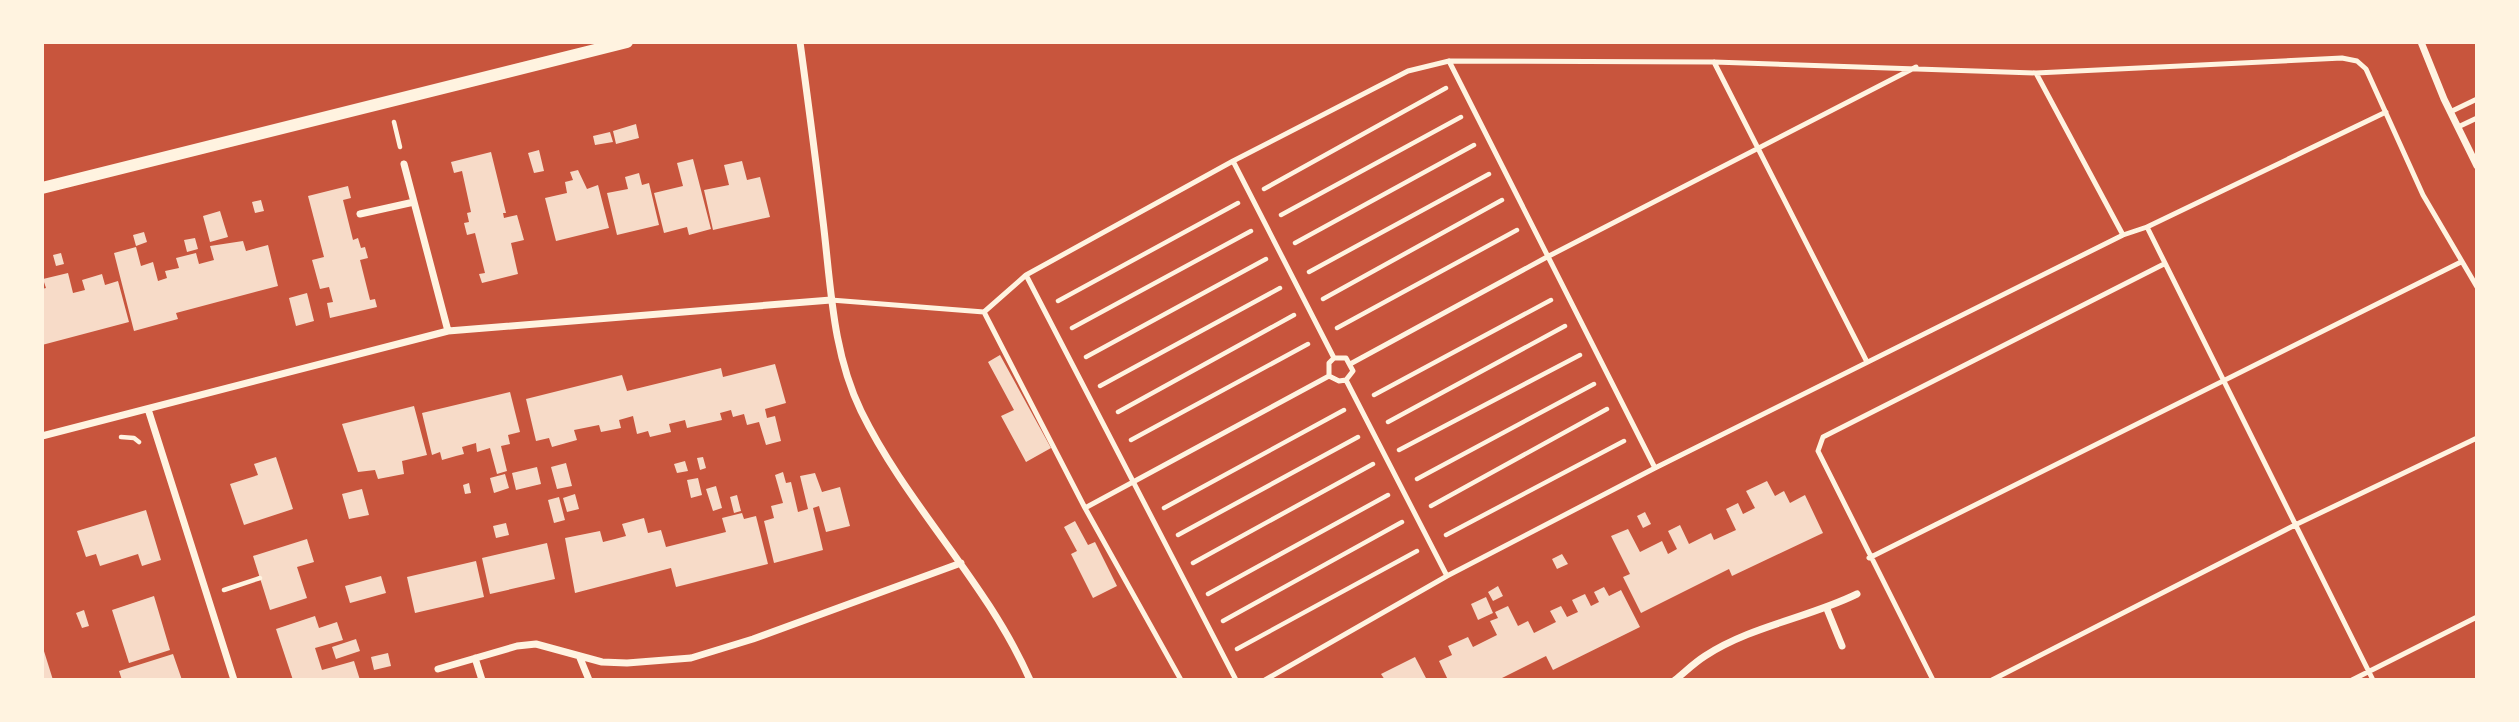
<svg xmlns="http://www.w3.org/2000/svg" width="2519" height="722" font-family="Ubuntu,sans-serif">
<style>
.building{fill:#f7dbc8}
.lines{fill:none;stroke-linecap:round;stroke-linejoin:round}
.path{stroke:#fff3e0;stroke-width:4.5}
.service{stroke:#fff3e0;stroke-width:5}
.minor{stroke:#fff3e0;stroke-width:7}
.tertiary{stroke:#fff3e0;stroke-width:12}
</style>
<rect width="100%" height="100%" fill="#c8553d"/>
<path class="building" d="M636,124L639,138L616,144L613,131Z
M610,132L613,142L595,145L593,136Z
M539,150L544,171L534,173L528,153Z
M491,152L506,213H503L504,218L517,215L524,240L511,243L518,274L482,283L479,274L485,273L475,233L467,235L464,223L469,222L467,213L471,212L462,171L454,173L451,162Z
M693,159L711,229L689,235L687,227L664,233L654,193L683,186L677,163Z
M742,161L747,180L760,177L770,217L713,230L704,190L729,185L724,165Z
M578,170L587,189L598,185L609,228L556,241L545,198L567,193L565,182L573,180L570,172Z
M639,173L642,185L649,183L659,225L617,235L607,193L628,189L625,177Z
M348,186L351,198L343,200L353,240L358,238L361,248L365,247L368,258L360,260L370,300L375,299L377,307L330,318L327,303L333,302L329,287L320,289L312,260L324,257L308,196Z
M261,200L264,211L255,213L252,202Z
M220,211L228,237L210,242L203,216Z
M144,232L147,242L136,246L133,235Z
M195,238L198,249L187,252L184,240Z
M243,241L246,251L268,245L278,286L176,313L178,319L134,331L114,253L136,247L141,266L153,262L158,281L167,278L165,271L179,268L176,258L196,253L199,264L214,260L210,246Z
M61,253L64,264L56,266L53,255Z
M68,273L73,293L85,290L82,280L102,274L105,285L118,281L129,322L42,345V289L46,288L43,279Z
M307,293L314,321L296,326L289,298Z
M1000,355L1051,448L1026,462L1001,416L1014,410L988,362Z
M775,364L786,403L765,409L767,418L775,416L781,441L766,445L759,422L747,425L744,414L733,417L731,410L720,413L722,420L687,428L685,420L669,424L671,432L650,437L648,431L637,434L633,416L619,420L621,428L601,432L599,425L574,430L577,440L552,447L549,438L536,441L526,399L622,375L627,391L721,368L723,377Z
M510,392L520,432L508,435L510,444L501,446L507,471L497,474L490,448L477,452L476,443L462,447L464,454L456,456L442,460L440,452L432,455L422,413Z
M414,406L427,455L402,461L404,474L378,479L375,470L358,472L342,424Z
M276,457L293,509L244,525L230,484L258,475L254,464Z
M703,457L706,468L700,470L697,458Z
M685,461L688,471L677,473L674,464Z
M566,463L572,486L557,489L551,467Z
M537,467L541,484L516,490L512,473Z
M783,472L786,483L791,482L798,512L808,509L800,476L815,473L822,492L840,487L850,526L826,532L819,506L813,508L823,550L774,563L764,521L774,518L771,506L783,503L775,475Z
M505,474L509,488L494,493L490,478Z
M698,478L702,495L691,498L687,480Z
M1767,481L1775,496L1784,491L1790,503L1805,495L1823,533L1732,576L1729,569L1641,613L1623,577L1630,574L1611,536L1628,529L1640,552L1662,541L1668,554L1677,549L1668,531L1680,525L1689,544L1711,533L1714,540L1736,530L1726,509L1738,503L1743,514L1755,508L1746,491Z
M469,483L471,493L465,494L463,485Z
M716,486L722,508L713,511L706,489Z
M362,489L369,515L349,519L342,494Z
M575,494L579,509L567,512L563,498Z
M737,495L741,511L734,513L730,497Z
M559,497L565,520L554,523L548,500Z
M146,510L161,560L142,566L138,554L100,566L96,554L86,557L77,531Z
M1645,512L1651,524L1643,528L1637,516Z
M742,513L744,519L756,516L768,564L676,587L671,568L575,593L565,538L600,531L603,542L615,539L626,536L622,524L644,518L648,533L661,530L666,547L726,532L722,518Z
M1075,521L1088,545L1095,542L1117,586L1093,598L1071,554L1077,551L1064,527Z
M506,523L509,535L496,538L493,526Z
M307,539L314,562L297,567L307,598L270,610L253,556Z
M547,543L555,579L490,594L482,558Z
M1562,554L1568,564L1557,569L1552,559Z
M476,561L484,597L415,613L407,577Z
M381,576L386,593L350,603L345,586Z
M1498,586L1503,596L1493,601L1488,592Z
M1604,587L1609,596L1621,590L1640,627L1553,670L1546,656L1498,680H1448L1439,661L1452,655L1448,646L1468,637L1473,647L1497,635L1490,621L1498,618L1495,612L1508,606L1518,626L1528,621L1534,633L1556,622L1550,611L1561,606L1567,617L1578,612L1572,600L1585,594L1591,606L1599,602L1594,592Z
M154,596L170,650L129,663L112,610Z
M1486,597L1493,613L1478,620L1471,604Z
M84,610L89,626L82,628L76,613Z
M315,616L319,628L337,622L343,640L315,648L322,670L354,661L360,680H293L276,629Z
M356,639L360,651L336,659L332,647Z
M42,648H43L53,680H42Z
M388,653L391,666L374,670L371,657Z
M173,654L182,680H122L119,671Z
M1415,657L1427,680H1385L1381,674Z"/>
<g class="lines">
<path class="path" d="M394,122L400,147
M1264,189L1446,88
M1281,215L1461,117
M1295,243L1474,145
M1309,272L1489,174
M1323,299L1502,200
M1058,301L1238,203
M1072,328L1251,231
M1337,328L1517,230
M1086,357L1266,259
M1100,386L1280,288
M1374,395L1551,300
M1118,412L1294,315
M1388,422L1565,326
M121,437L134,438L139,442
M1131,440L1308,344
M1399,450L1580,355
M1417,479L1594,384
M1431,506L1607,409
M1164,508L1344,410
M1178,535L1358,437
M1446,535L1624,441
M1193,563L1373,464
M224,590L260,578
M1208,594L1388,495
M1223,621L1402,522
M1237,649L1417,551"/>
<path class="service" d="M1449,61L1655,468
M1714,62L1867,362
M2036,73L2342,58L2357,61L2366,69L2423,195L2477,287
M2450,112L2477,99
M2458,127L2477,118
M1233,161L1334,358
M2147,227L2373,680
M1026,275L1236,680
M831,300L984,312L1085,508L1181,680
M984,312L1026,275L1233,161L1408,71L1449,61L1714,62L2036,73L2123,235
M1352,363L1547,257L1916,67
M1346,380L1447,576
M1085,508L1329,376V363L1334,358H1346L1353,371L1346,380L1339,381L1329,376
M1869,558L2461,262
M1265,680L1447,576L1655,468L2123,235L2147,227L2386,112
M1933,680L1818,451L1823,437L2164,264
M1992,680L2295,525L2477,438
M2352,680L2477,617"/>
<path class="minor" d="M800,42C808,101 816,161 823,221C831,286 832,351 861,411C908,507 987,582 1030,680
M2421,42L2444,99L2477,166
M404,164L448,331
M360,214L414,202
M148,409L234,680
M42,436L448,331L831,300
M1827,609L1842,646
M475,658L482,680
M580,658L589,680
M438,669L517,646L536,644L602,662L627,663L691,658L753,639L961,563
M1675,680C1685,672 1694,663 1705,656C1751,626 1808,618 1857,594"/>
<path class="tertiary" d="M42,188L627,42"/>
</g>
<rect width="2519" height="722" fill="none" stroke="#fff3e0" stroke-width="88"/>
</svg>
